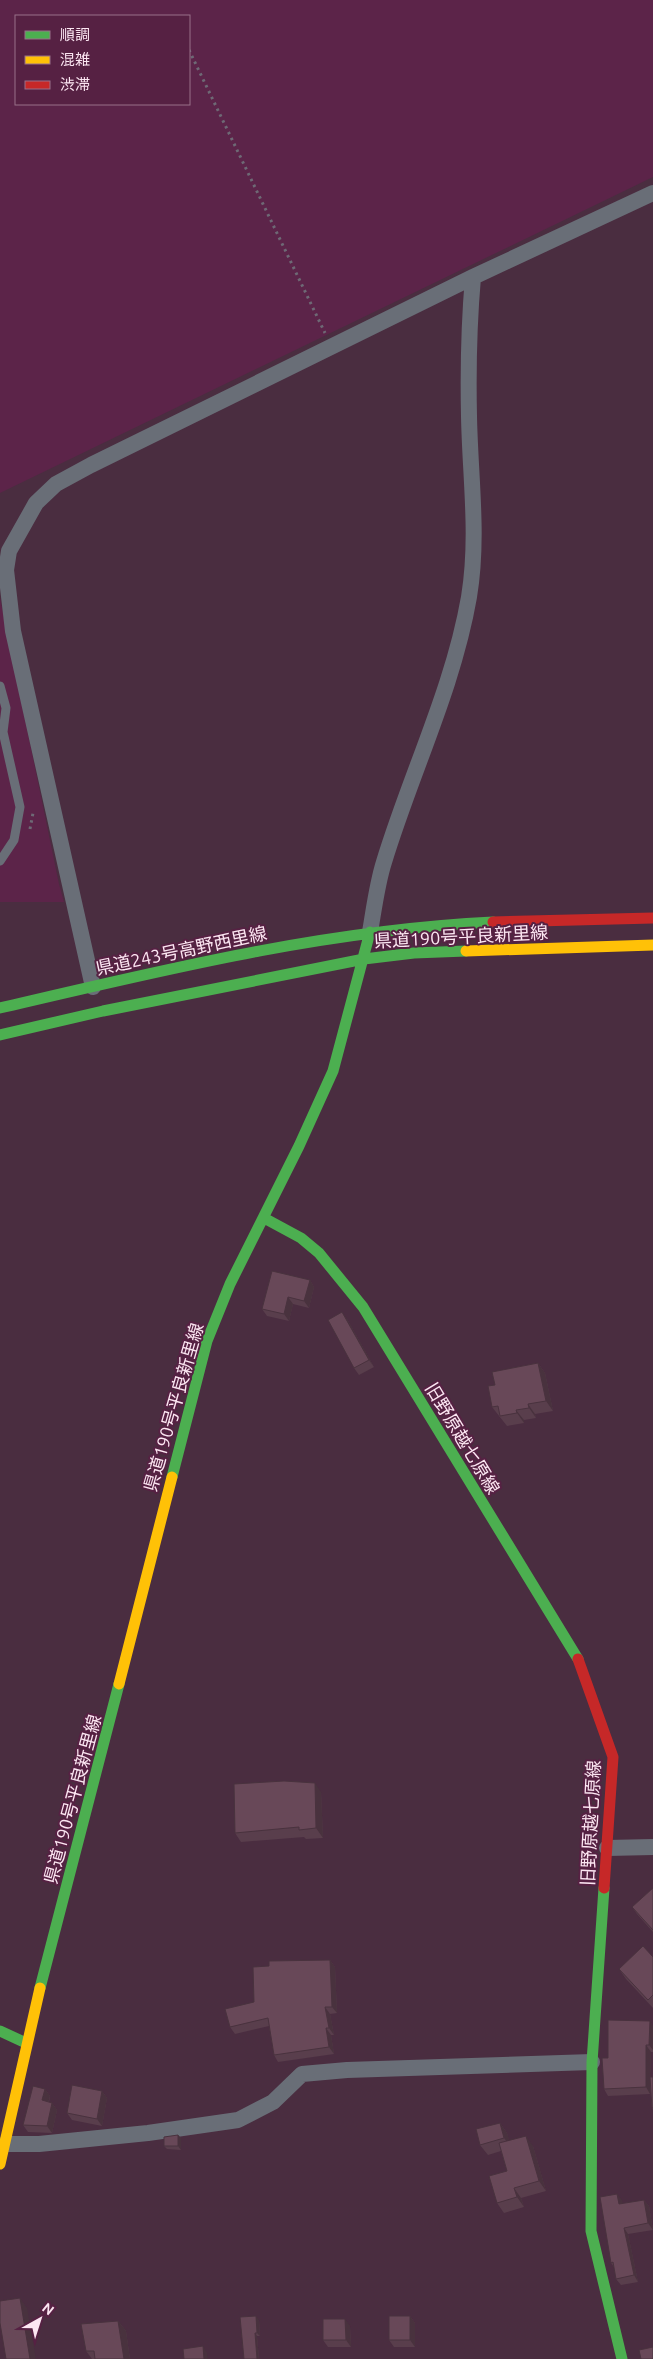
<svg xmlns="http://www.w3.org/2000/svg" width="653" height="2359" font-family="Ubuntu,'Noto Sans JP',sans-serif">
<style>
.built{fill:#5c2449;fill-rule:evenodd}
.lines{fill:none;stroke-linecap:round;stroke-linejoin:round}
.path{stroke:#6e6975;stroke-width:3;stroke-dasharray:2.5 4;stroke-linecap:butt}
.lane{stroke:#696e77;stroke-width:9}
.street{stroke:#696e77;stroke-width:16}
.fast{stroke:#4caf50;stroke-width:11}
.slow{stroke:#ffc107;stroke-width:11}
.jam{stroke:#c62828;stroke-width:11}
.wall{fill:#593e4c}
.shaded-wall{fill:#49323e}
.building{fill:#684858;stroke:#49323e}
.labels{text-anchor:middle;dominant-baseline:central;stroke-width:4;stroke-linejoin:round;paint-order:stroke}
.street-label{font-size:18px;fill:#fce6f2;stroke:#562143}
</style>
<rect width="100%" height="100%" fill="#4a2d40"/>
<path class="built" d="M0,0H653V177L0,493ZM189,16V104H16V16Z
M0,598L59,884L64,902H0Z"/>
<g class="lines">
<path class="path" d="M189,50L325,333
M30,829L33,813"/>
<path class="lane" d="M0,686L6,708L3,732
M0,729L3,732L20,807L14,840L0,861"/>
<path class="street" d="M370,932C374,909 377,884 384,862C411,773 453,689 469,597C479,537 470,476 469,416C468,369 469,323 473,277
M93,987L13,631L6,570L9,551L36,503L56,484L91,465L473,277L653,193
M607,1848L653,1847
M5,2144H39L148,2133L238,2120L273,2102L302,2074L347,2070L592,2062"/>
<path class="fast" d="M0,1008C163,970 325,930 493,922
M0,1035L103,1011L364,959L414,953L466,951
M264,1218L301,1238L319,1253L363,1307L578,1659
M172,1477L207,1341L230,1284L299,1146L333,1071L370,932
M604,1888L592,2062L591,2231L622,2359
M40,1988L119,1684
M0,2031L26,2043"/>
<path class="slow" d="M466,951L653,945
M119,1684L172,1477
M0,2164L40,1988"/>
<path class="jam" d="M493,922L653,918
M578,1659L613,1757L604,1888"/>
</g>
<path class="wall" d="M310,1280L314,1287L309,1308L293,1304L289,1321L267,1316L262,1309Z
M347,1319L374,1367L359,1375L354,1368Z
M538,1363L545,1373L553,1411L535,1414L536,1418L524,1420V1423L507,1426L492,1407L495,1385Z
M321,1792L323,1838L306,1839L304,1837L241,1842L235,1833Z
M653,1888V1932L637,1914L632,1907Z
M653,1957V2008L626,1979L619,1969Z
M330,1960L335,1967L337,2013L330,2014L334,2035H331L334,2054L278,2062L274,2055L269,2026L235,2034L230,2027L254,2002L269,1966Z
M653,2026V2052H651L650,2077H653V2110L652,2108L650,2086V2094L608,2096L604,2089L608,2058Z
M45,2089L50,2096L49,2102L52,2103L57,2110L52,2133L28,2132L23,2125Z
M102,2091L107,2098L102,2126L72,2120L67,2113Z
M500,2123L507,2133L509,2141L533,2146L546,2191L521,2198L524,2207L504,2213L497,2203L507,2171L501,2151L488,2155L480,2145Z
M178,2135L181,2138V2150L167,2149L164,2146Z
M622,2200V2204L644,2200L649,2206L653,2230L628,2234L638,2282L621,2285L616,2279L614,2267L611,2263Z
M410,2316L415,2323V2347H394L389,2340Z
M259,2320L260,2336H257L259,2359H244Z
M118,2321L126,2331L130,2359H92L86,2351Z
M350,2326L351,2347H328L323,2340Z"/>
<path class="shaded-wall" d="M310,1280L314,1287L309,1308L304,1301Z
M288,1297L293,1304L289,1321L284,1314Z
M342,1312L347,1319L374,1367L369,1360Z
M538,1363L545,1373L553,1411L546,1401Z
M528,1404L535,1414L536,1418L529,1408Z
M516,1410L524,1420V1423L517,1413Z
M315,1783L321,1792L323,1838L316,1828Z
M330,1960L335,1967L337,2013L332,2007Z
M325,2007L330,2014L334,2035L329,2028Z
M650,2021L653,2026V2050L649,2045Z
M326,2028L331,2035L334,2054L329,2047Z
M646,2045L651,2052L650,2094L646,2087Z
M45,2089L50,2096L47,2107L42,2100Z
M102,2091L107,2098L102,2126L97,2119Z
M52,2103L57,2110L52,2133L47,2126Z
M500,2123L507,2133L512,2148L504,2138Z
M178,2135L181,2138V2150L178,2146Z
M526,2136L533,2146L546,2191L539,2181Z
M514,2188L521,2198L524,2207L517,2197Z
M617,2194L622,2200L624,2210L619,2204Z
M644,2200L649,2206L653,2230L648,2223Z
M624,2228L628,2234L638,2282L634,2275Z
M20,2298L27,2308L36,2359H30Z
M256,2316L259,2320L260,2336L257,2333Z
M410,2316L415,2323V2347L410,2340Z
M345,2319L350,2326L351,2347L346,2340Z
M118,2321L126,2331L130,2359H124Z
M255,2333L257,2336L259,2359H257Z
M203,2346L207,2353L208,2359H204Z"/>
<path class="building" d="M272,1271L310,1280L304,1301L288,1297L284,1314L262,1309Z
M342,1312L369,1360L354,1368L328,1320Z
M538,1363L546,1401L528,1404L529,1408L516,1410L517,1413L500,1416L498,1406L492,1407L488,1386L495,1385L492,1372Z
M284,1781L315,1783L316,1828L299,1830V1827L235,1833L234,1784Z
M653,1888V1930L632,1907Z
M643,1946L653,1957V1995L648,2000L619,1969Z
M330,1960L332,2007H325L329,2028H326L329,2047L274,2055L268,2018L230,2027L225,2009L254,2002L253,1967L269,1966V1961Z
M608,2020L650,2021L649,2045H646V2087L604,2089L602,2058H608Z
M650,2077H653V2108H652Z
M72,2085L102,2091L97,2119L67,2113Z
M33,2086L45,2089L42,2100L52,2103L47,2126L23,2125Z
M500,2123L504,2138L480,2145L476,2129Z
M178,2135V2146H164V2137Z
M526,2136L539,2181L514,2188L517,2197L497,2203L489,2176L507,2171L499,2143Z
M617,2194L619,2204L644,2200L648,2223L624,2228L634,2275L616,2279L613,2262L611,2263L600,2197Z
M20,2298L30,2359H6L0,2323V2301Z
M256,2316L257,2333H255L257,2359H244L240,2317Z
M389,2316H410V2340H389Z
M323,2319H345L346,2340H323Z
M118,2321L124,2359H95L94,2351H86L81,2324Z
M203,2346L204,2359H184L183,2349Z
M653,2347V2359H641L639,2350Z"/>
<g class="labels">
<g class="street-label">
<text transform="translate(461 936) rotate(-3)">県道190号平良新里線</text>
<text transform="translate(181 950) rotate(-12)">県道243号高野西里線</text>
<text transform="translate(173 1407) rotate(-74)">県道190号平良新里線</text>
<text transform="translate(463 1438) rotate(59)">旧野原越七原線</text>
<text transform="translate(72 1799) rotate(-75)">県道190号平良新里線</text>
<text transform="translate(590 1823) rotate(-87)">旧野原越七原線</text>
</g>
</g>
<rect x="15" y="15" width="175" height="90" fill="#562143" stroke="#987089"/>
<rect x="25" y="31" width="25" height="8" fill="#4caf50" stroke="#987089"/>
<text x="60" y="40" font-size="15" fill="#fce6f2">順調</text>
<rect x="25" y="56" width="25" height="8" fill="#ffc107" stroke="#987089"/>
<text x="60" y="65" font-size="15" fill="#fce6f2">混雑</text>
<rect x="25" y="81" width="25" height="8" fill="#c62828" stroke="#987089"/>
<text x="60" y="90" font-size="15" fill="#fce6f2">渋滞</text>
<g transform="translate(40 2319) rotate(39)" stroke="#562143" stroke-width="4" paint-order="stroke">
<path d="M0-4L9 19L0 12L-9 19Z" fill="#fce6f2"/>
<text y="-8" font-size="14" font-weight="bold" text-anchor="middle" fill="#fce6f2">N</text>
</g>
</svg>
